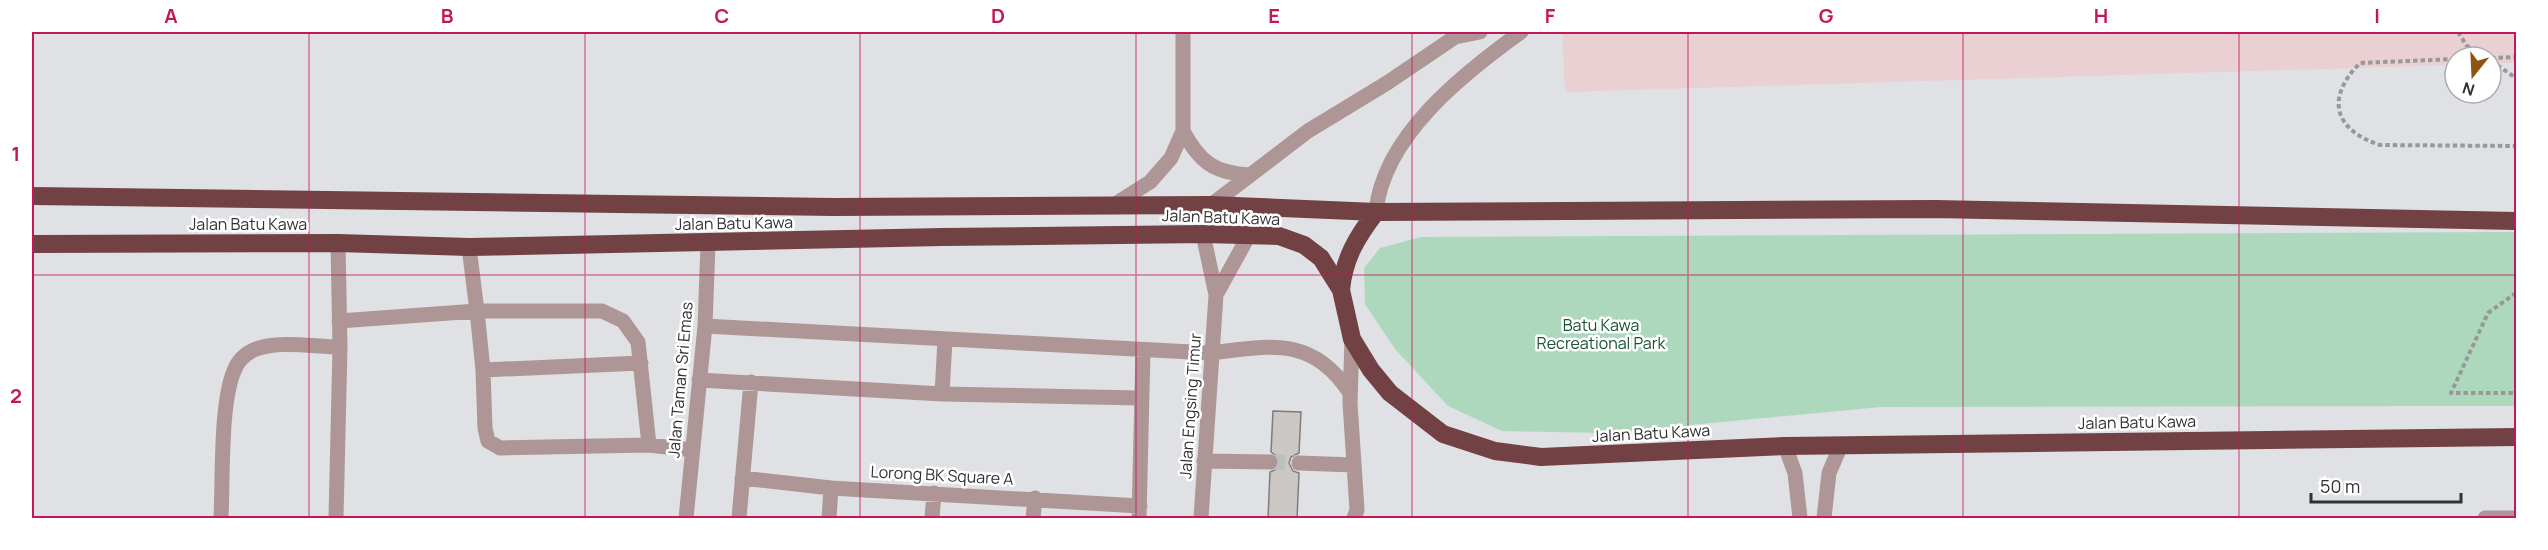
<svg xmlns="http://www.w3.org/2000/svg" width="2548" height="550" font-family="Manrope,sans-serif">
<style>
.commercial{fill:#ebd0d3}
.green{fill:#aed8bd}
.building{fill:#cac7c4;stroke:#7f7c79;stroke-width:1.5}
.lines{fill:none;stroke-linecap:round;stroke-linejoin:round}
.minor-tunnel{stroke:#bdbec1;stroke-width:15;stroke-dasharray:15 8;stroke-linecap:butt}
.path{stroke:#97989a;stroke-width:4;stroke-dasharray:4.5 3;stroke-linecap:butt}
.minor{stroke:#af9696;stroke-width:15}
.highway{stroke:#714143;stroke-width:18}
.grid{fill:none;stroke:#c2185b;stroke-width:1.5;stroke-opacity:0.55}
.labels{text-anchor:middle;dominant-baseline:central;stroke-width:5;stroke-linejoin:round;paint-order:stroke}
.street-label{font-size:16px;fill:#313233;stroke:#fff}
.park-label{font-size:16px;fill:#1a5234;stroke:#fff}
.neatline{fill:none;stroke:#c2185b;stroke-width:2}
.grid-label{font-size:20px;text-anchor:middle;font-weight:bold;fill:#c2185b}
</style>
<rect width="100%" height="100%" fill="#e0e1e5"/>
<path class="commercial" d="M1562,32H2516V63H2491V57H2455V65L1565,92Z"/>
<path class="green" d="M2516,232V406L1881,407L1607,433L1502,431L1448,406L1395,349L1365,304L1364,268L1380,248L1421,237Z"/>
<path class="building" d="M1273,411L1301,412L1299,453L1291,457L1289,463L1293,471L1299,473L1297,519H1268L1270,472L1275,470L1280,463L1278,457L1271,452Z"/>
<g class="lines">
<path class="minor-tunnel" d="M1270,462L1299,463"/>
<path class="path" d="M2458,32L2467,46L2485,57
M2491,58L2516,57
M2455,59L2360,63C2325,98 2334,130 2380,145L2516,146
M2491,61L2516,78
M2516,293L2488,313L2451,393H2516"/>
<path class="minor" d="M1183,131C1200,163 1215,173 1250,175
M1211,205L1308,131L1387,83L1455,37L1480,32
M1112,206L1150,182L1171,158L1183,131V32
M1376,212C1383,136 1464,73 1521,32
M1216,295L1249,235
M339,321L477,311L469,247
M705,326L1210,353C1270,346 1312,335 1350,393
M1352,339L1350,403L1357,510L1354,518
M641,363L483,370L477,311H602L623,321L638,342L649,445
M483,370L485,428L488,441L500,448L649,445L692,450
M699,380L942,394L1140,398
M942,394L945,340
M1785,446L1795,473L1800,518
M1204,461L1270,462
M1299,463L1354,465
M742,478L831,488L1140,506
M221,518C223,480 220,404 234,371C238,360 246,353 256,349C280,340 315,347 340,347
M336,518L340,347L338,243
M686,518L705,326L708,244
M739,518L751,382
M829,518L831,488
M932,518L934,493
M1033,518L1035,498
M1139,518L1143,351
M1201,518L1216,295L1203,234
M1824,518L1829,473L1841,445
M2485,518H2516"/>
<path class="highway" d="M32,196L834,207L1211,205L1376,212L1935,209L2516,221
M32,244L338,243L469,247L942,237L1203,234L1279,236L1304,245L1321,258L1341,290L1352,339L1371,370L1390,393L1443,434L1495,451L1541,457L1785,446L2516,437
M1341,290C1344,258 1357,237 1376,212"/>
</g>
<path class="grid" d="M309,32V518M585,32V518M860,32V518M1136,32V518M1412,32V518M1688,32V518M1963,32V518M2239,32V518M32,275H2516"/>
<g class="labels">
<g class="street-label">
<text transform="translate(1221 217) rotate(2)">Jalan Batu Kawa</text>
<text transform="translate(734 223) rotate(-1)">Jalan Batu Kawa</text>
<text x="248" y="224">Jalan Batu Kawa</text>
<text transform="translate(680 380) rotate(-85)">Jalan Taman Sri Emas</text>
<text transform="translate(1190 406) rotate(-86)">Jalan Engsing Timur</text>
<text transform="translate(2137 422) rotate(-1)">Jalan Batu Kawa</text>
<text transform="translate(1651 433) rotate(-3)">Jalan Batu Kawa</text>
<text transform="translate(942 475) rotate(3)">Lorong BK Square A</text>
</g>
<g class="park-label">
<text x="1601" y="325">Batu Kawa<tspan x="1601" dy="18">Recreational Park</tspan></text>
</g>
</g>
<rect width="2548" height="550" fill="none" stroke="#ffffff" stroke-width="66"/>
<g transform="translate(2473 75) rotate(198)"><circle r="28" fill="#ffffff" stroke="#adadad" stroke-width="1.5"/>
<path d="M0-4.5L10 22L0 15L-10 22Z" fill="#8e550e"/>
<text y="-9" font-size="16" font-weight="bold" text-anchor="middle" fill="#313233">N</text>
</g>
<path d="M2311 493v9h150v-9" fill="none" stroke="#313233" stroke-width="3"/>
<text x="2320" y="493" font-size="18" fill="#313233" stroke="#ffffff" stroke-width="4.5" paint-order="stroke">50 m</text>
<rect x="33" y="33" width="2482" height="484" class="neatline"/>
<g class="grid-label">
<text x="171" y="23">A</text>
<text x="447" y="23">B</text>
<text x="722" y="23">C</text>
<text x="998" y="23">D</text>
<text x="1274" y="23">E</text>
<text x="1550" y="23">F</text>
<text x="1826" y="23">G</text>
<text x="2101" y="23">H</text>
<text x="2377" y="23">I</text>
<text x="16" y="161">1</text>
<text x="16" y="403">2</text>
</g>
</svg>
